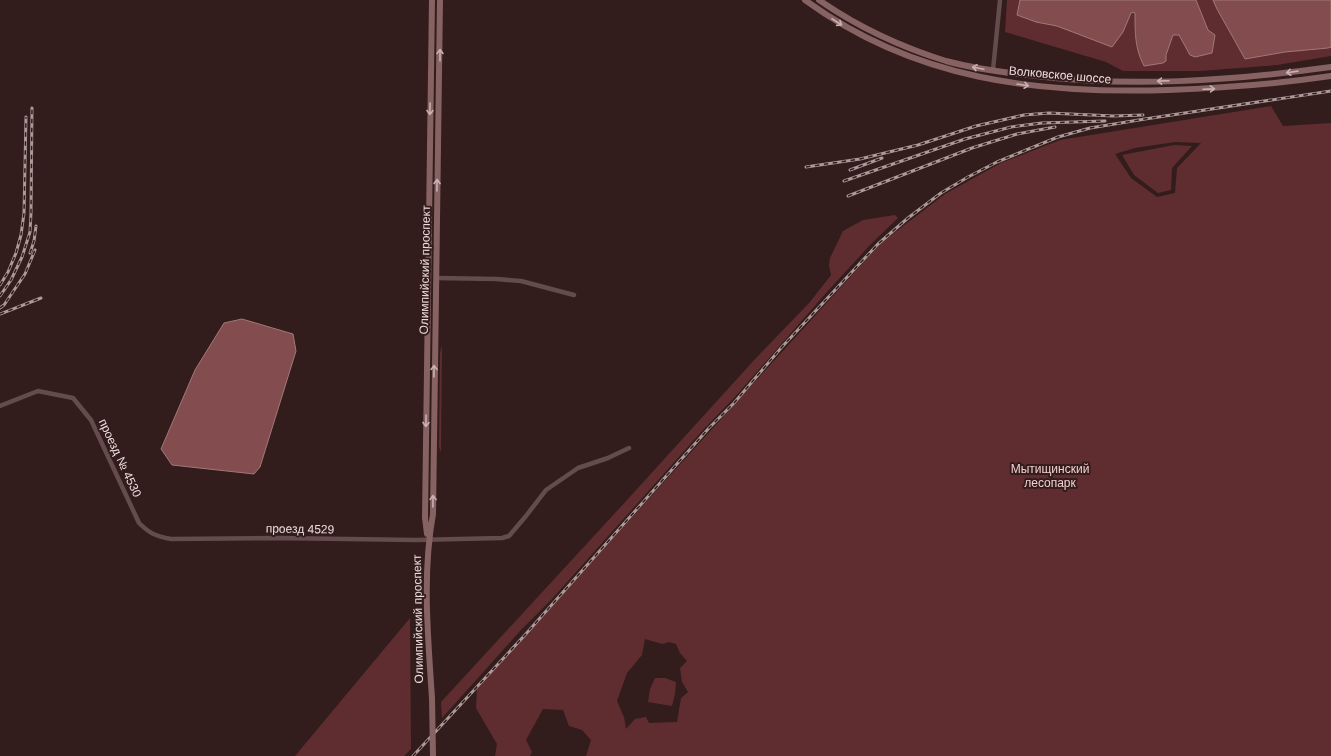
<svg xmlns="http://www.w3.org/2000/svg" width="1331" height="756" font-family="Arial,sans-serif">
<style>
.green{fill:#5f2d30;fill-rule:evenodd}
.water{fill:#834d4f;stroke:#a27879}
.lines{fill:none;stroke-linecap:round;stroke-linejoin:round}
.street{stroke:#644c4c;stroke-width:4.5}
.secondary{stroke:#876262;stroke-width:6}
.rail-casing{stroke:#ac9a99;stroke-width:3}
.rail{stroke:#331c1c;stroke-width:1.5;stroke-dasharray:4.5;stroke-linecap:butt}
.secondary-bridge{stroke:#876262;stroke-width:6}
.oneway{stroke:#c9b1b1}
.labels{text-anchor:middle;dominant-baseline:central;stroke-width:4;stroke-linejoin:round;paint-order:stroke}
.street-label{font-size:12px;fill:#ecdcdb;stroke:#331c1c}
.park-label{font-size:12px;fill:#f4cfcf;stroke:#331c1c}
</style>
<rect width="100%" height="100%" fill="#331c1c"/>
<path class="green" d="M1007,0H1020L1017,15C1051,28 1086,29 1123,32L1131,13L1134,12L1135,14C1135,32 1135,49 1143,65L1163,63L1166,60V55L1173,35L1179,34L1190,55L1208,30L1196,0H1213L1217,9L1245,59L1285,52L1328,48L1331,47V56L1277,65L1200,71H1123L1106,62L1005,32Z
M1271,106L1283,126L1331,123V756H586L591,740L582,730L569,726L563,710L543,709L526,740L532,752L530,756H495L497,744L476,708L477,688L881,243L945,194L1001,163L1060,140ZM1175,142L1201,143L1177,168L1175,193L1157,197L1131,178L1115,154L1135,148ZM645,639L662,644L669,642L676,644L680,653L687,661L680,668L682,682L688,692L681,698L677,722L649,723L646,717L635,719L626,729L624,717L617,701L627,673L642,655Z
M1174,145L1192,146L1172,168L1171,190L1158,193L1134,175L1122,155Z
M895,215L898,218L871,244L827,292L734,398L703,430L552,599L520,631L442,718L441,702L627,500L756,358L810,302L831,275L829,265L830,258L843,231L863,220Z
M442,345L441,452L439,447L440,353Z
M410,618L411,749L404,756H295Z
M655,678H665L676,682L675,694L672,706L648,702L650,689Z"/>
<path class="water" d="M1020,0H1196L1208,30L1215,35L1212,53L1195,57L1190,55L1179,35H1173L1166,55V61L1163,63L1144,66C1135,49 1135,33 1135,14L1134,12L1131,13L1123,32L1112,47L1057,26L1036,22L1017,15Z
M1213,0H1331V47L1328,48L1285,52L1245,59L1217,9Z
M242,319L293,334L296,351L260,467L254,474L172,465L161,449L195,370L224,323Z"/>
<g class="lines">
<path class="street" d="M993,70L1000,0
M436,278L496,279L521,281L574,295
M0,406L38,391L73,398L91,420L139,523C150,534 156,536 171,539L277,538L416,540L502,538L509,536L526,516L546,490L578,468L608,458L629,448"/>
<path class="secondary" d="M805,0C915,80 1036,94 1168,90C1223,88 1277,84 1331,76
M819,0C858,27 901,47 946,61C972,68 1000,72 1027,75C1128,88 1230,81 1331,67
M427,534L425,518L432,0
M432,698C428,637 422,575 433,514L440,0"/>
<g class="rail-casing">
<path id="rail" d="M806,167L860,159L918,145L976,126L1024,115L1049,113L1113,116L1143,115
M850,170L882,158
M844,181L965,139L1011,127L1042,123L1105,121
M848,196L972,148L1017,134L1055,127
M30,253L34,241L36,226
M0,285L8,272L16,253L21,235L24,213L26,117
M0,296L11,280L22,257L30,232L31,213L32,108
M0,308L4,305L25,274L35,250
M0,314L41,298
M413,756L524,636L709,428L734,403L781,348L878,244L908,218L941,193L968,177L997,162L1058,137L1090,128L1145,119L1331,91"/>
</g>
<use href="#rail" class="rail"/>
<path class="secondary-bridge" d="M432,698L433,756"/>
</g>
<defs><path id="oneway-shaft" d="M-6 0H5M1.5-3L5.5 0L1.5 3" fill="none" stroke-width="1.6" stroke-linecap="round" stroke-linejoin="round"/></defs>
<g class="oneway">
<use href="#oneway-shaft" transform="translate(837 22) rotate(33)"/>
<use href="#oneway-shaft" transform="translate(440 55) rotate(-90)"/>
<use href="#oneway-shaft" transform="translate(978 68) rotate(-168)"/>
<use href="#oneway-shaft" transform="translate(1292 72) rotate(172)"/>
<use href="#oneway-shaft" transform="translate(1163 81) rotate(178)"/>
<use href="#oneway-shaft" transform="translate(1023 85) rotate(9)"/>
<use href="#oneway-shaft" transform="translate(1209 89) rotate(-2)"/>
<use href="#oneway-shaft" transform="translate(430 109) rotate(91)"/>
<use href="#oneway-shaft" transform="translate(437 185) rotate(-89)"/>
<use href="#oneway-shaft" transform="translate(434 371) rotate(-89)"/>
<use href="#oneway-shaft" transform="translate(426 421) rotate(91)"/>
<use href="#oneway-shaft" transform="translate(433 501) rotate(-89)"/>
</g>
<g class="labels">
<g class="street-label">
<text transform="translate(1060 75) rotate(5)">Волковское шоссе</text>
<text transform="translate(425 270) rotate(-89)">Олимпийский проспект</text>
<text transform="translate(120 458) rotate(65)">проезд № 4530</text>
<text transform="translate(300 529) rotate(1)">проезд 4529</text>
<text transform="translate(418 619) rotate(-91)">Олимпийский проспект</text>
</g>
<g class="park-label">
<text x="1050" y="469">Мытищинский<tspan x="1050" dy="14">лесопарк</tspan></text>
</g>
</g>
</svg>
